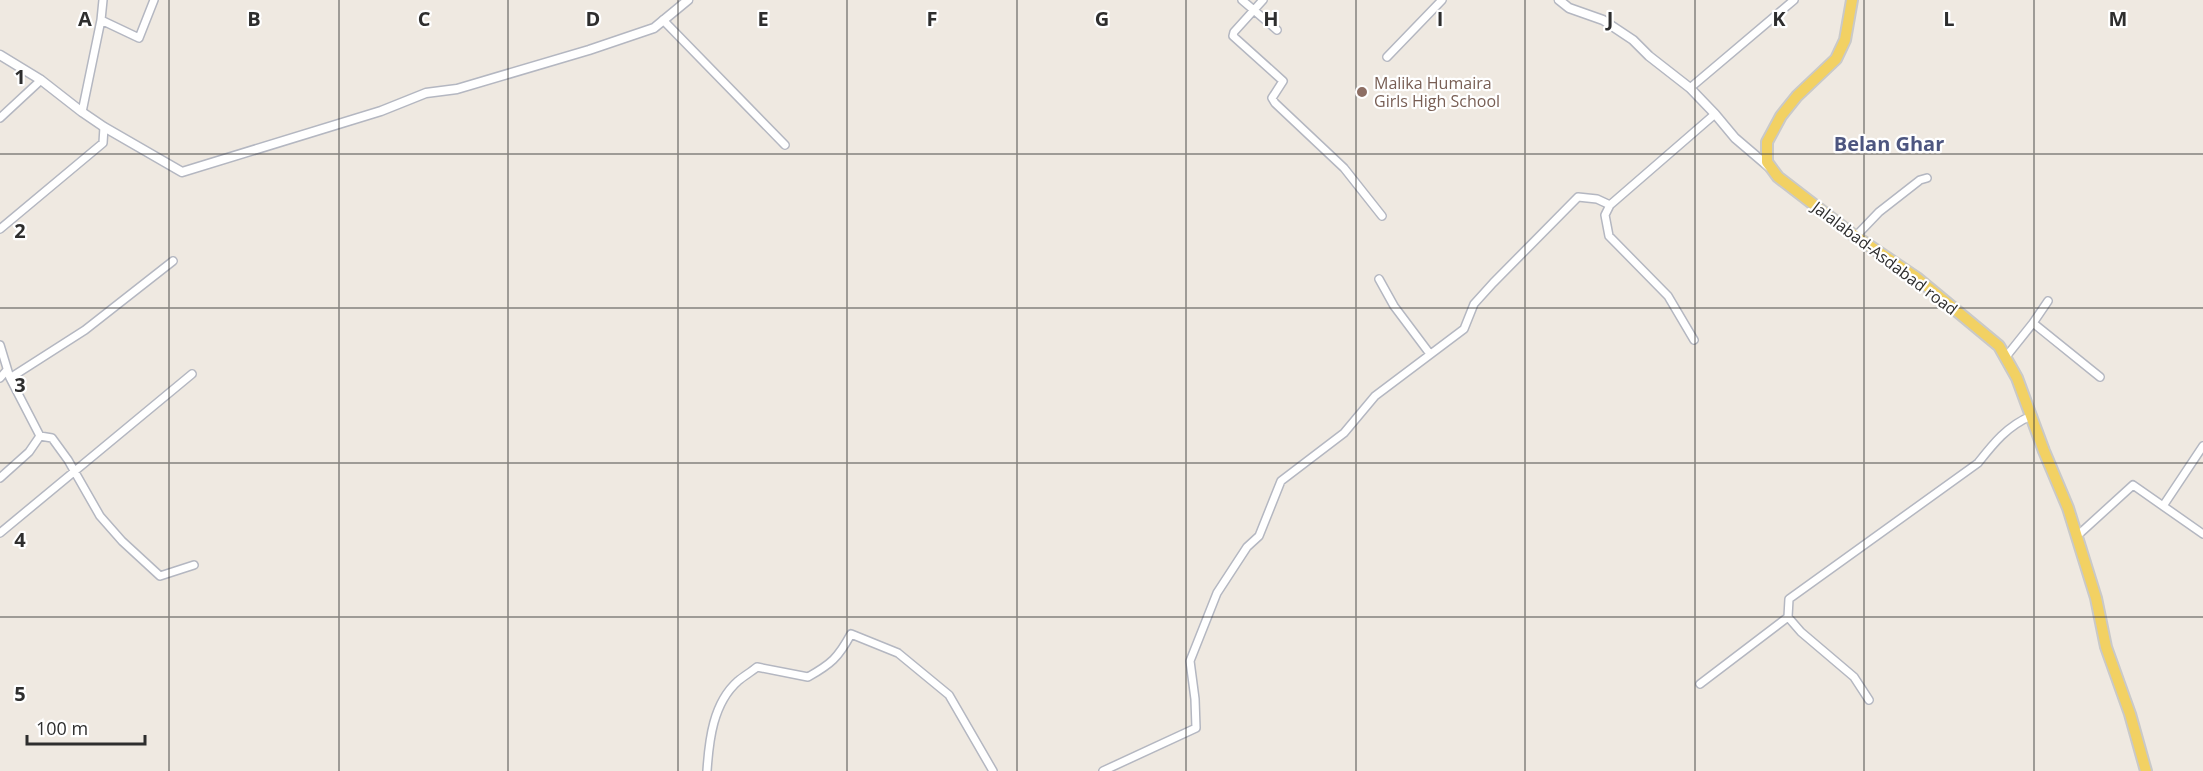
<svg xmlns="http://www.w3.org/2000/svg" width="2203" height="771" font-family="'Open Sans',sans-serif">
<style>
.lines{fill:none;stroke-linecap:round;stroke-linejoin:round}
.minor-casing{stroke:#b4b7c1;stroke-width:10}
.tertiary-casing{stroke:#b4b7c1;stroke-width:11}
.primary-casing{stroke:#c9c9c9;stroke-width:14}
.minor{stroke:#fff;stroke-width:7}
.tertiary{stroke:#fff;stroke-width:8}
.primary{stroke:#f2d163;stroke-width:10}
.grid{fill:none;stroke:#2e2e2e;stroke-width:1.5;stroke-opacity:0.55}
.education-dot{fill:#8d6e63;stroke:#fff;stroke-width:2}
.labels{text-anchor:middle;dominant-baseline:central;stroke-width:4.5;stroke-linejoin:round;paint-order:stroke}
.education-label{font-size:16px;fill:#785e54;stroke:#fff;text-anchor:start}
.street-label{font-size:16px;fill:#2e2e2e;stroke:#fff}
.quarter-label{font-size:20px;font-weight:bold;fill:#4d5680;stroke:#fff}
.grid-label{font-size:20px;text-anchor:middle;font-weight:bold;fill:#2e2e2e;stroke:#fff;stroke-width:4.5;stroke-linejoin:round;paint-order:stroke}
</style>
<rect width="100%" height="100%" fill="#efe9e1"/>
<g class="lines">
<g class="minor-casing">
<path id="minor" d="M1242,0L1277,30
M1263,0L1234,32L1233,36L1283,81L1272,98L1275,103L1344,168L1382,216
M101,20L139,38L154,0
M663,20L785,145
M1387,57L1442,0
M1690,88L1794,0
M82,112L101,20L103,0
M0,118L41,80
M1610,205L1605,215L1609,236L1668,296L1694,340
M0,229L103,143L104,127
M1856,236L1879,212L1920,180L1927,178
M1379,279L1394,306L1430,354
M2033,323L2100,377
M0,345L10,378L40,436L52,438L68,460L100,516L122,541L160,576L194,565
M2005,358L2033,323L2048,301
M0,378L7,370L10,378L85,330L173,261
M0,478L29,452L40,436
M2163,506L2203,446
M0,533L192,374
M2077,536L2133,485L2203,534
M1788,617L1801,632L1854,677L1869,700
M1700,684L1788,617L1789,599L1978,463C1993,444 2007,426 2031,416
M707,771C709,740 713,703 738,681C744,676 751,672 757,667L808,677C831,664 838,658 851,634L898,653L949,695L993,771
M1103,771L1196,728L1195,699L1190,661L1217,593L1247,547L1259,536L1281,481L1344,433L1375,396L1464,329L1474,304L1493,283L1578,197L1597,199L1610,205L1715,114"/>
</g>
<g class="tertiary-casing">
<path id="tertiary" d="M1559,0L1569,8L1603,20L1633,40L1649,56L1690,88L1715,114L1735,138L1769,167
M0,55L41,80L82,112L104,127L182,172L381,111L426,93L457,89L589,50L654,28L688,0"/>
</g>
<g class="primary-casing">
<path id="primary" d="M1852,0L1845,40L1836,59L1797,96L1781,116L1767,142V162L1778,177L1852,234L1917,278L1999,346L2017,378L2044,451L2068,508L2096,598L2106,647L2130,714L2146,771"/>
</g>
<use href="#minor" class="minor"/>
<use href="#tertiary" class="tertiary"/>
<use href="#primary" class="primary"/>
</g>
<path class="grid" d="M169,0V771M339,0V771M508,0V771M678,0V771M847,0V771M1017,0V771M1186,0V771M1356,0V771M1525,0V771M1695,0V771M1864,0V771M2034,0V771M0,154H2203M0,308H2203M0,463H2203M0,617H2203"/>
<circle class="education-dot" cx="1362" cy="92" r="6"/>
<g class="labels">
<g class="education-label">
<text x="1374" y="83">Malika Humaira<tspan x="1374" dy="18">Girls High School</tspan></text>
</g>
<g class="street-label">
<text transform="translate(1885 258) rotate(37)">Jalalabad-Asdabad road</text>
</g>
<g class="quarter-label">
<text x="1889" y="143">Belan Ghar</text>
</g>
</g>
<g class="grid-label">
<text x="85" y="26">A</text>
<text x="254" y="26">B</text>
<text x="424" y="26">C</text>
<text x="593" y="26">D</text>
<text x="763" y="26">E</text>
<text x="932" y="26">F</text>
<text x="1102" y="26">G</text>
<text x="1271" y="26">H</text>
<text x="1440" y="26">I</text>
<text x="1610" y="26">J</text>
<text x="1779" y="26">K</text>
<text x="1949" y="26">L</text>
<text x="2118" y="26">M</text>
<text x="20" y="84">1</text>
<text x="20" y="238">2</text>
<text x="20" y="392">3</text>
<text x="20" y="547">4</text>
<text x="20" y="701">5</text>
</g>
<path d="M27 735v9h118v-9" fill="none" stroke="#2e2e2e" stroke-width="3"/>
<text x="36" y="735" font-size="18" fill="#2e2e2e" stroke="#ffffff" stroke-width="4.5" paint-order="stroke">100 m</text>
</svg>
